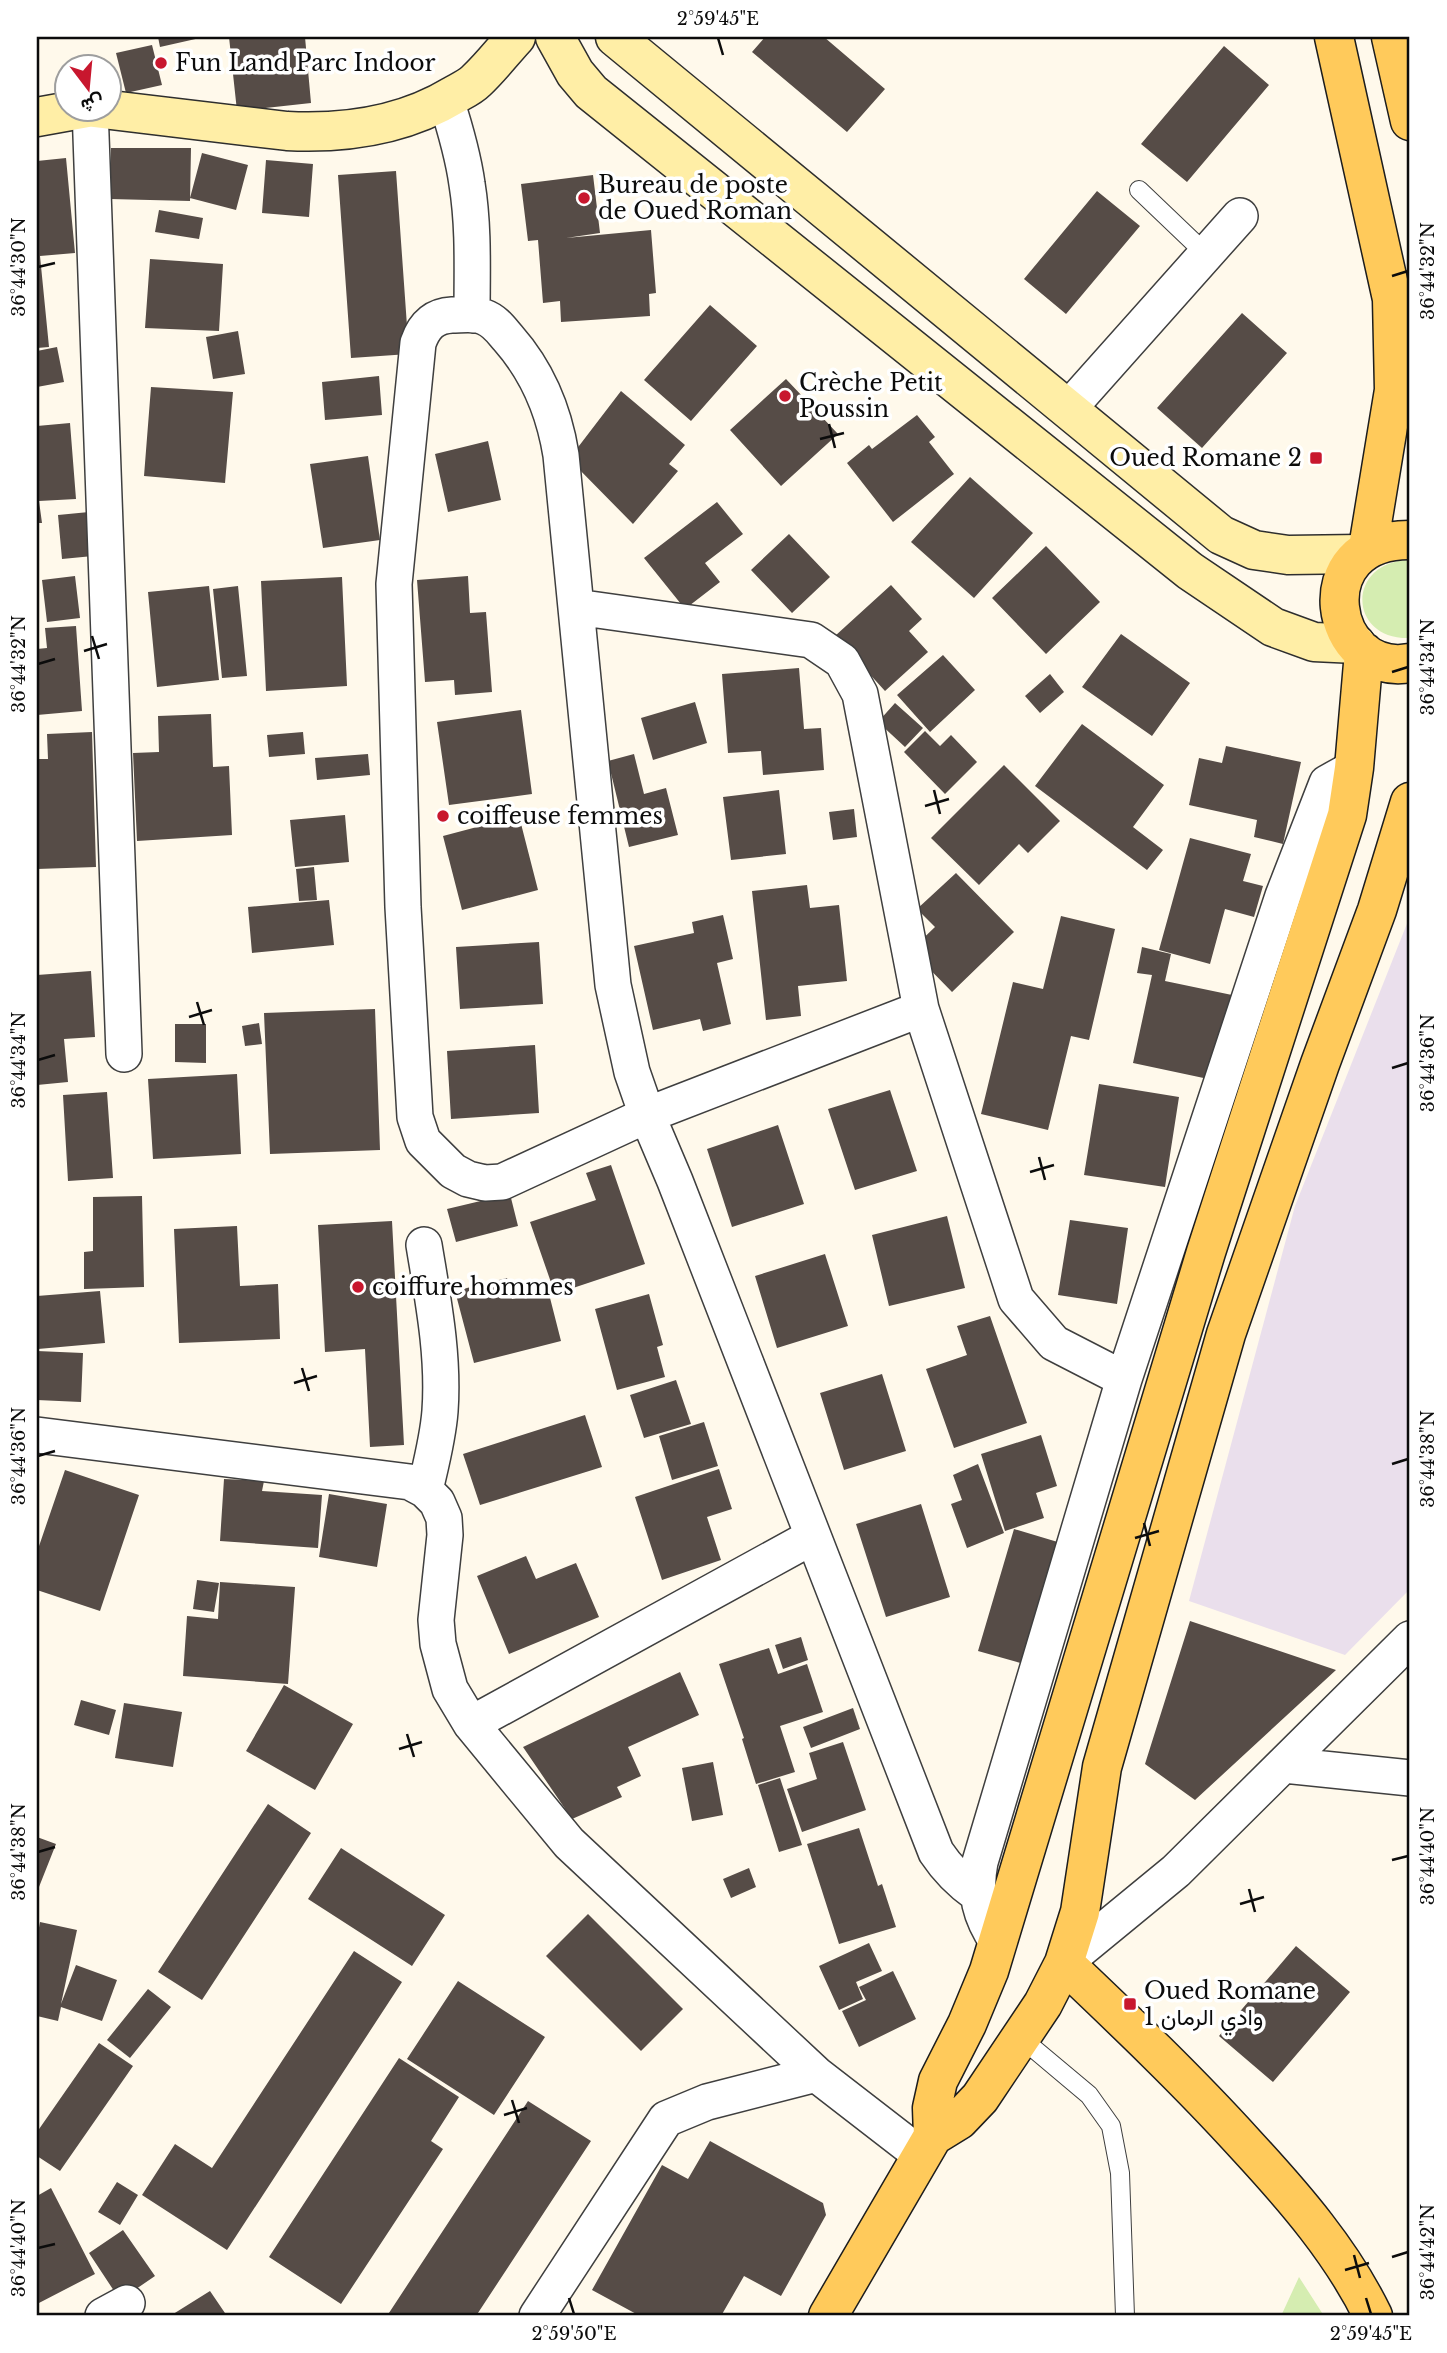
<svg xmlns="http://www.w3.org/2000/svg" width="1447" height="2353" font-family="'Libre Baskerville',Vazirmatn,serif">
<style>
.industrial{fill:#eadfec}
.green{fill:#d5edb1}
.building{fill:#564c47}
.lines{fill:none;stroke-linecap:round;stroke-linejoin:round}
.lane-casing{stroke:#3f3f3f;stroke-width:20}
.street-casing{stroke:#3f3f3f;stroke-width:38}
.secondary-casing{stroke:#2e2e2e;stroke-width:41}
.primary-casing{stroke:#1d1d1d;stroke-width:41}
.lane{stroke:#fff;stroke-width:18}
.street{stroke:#fff;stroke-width:35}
.secondary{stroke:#ffeea6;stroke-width:38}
.primary{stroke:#ffca5b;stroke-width:38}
.ticks{fill:none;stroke:#0c0c0c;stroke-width:2.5}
.poi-dot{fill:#c8172e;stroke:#fff;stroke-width:2.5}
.labels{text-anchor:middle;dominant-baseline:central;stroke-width:7;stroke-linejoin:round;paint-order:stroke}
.poi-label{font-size:23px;fill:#0c0c0c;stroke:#fff;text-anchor:start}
.neatline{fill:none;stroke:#0c0c0c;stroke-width:2.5}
.ticks-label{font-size:18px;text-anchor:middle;fill:#0c0c0c}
</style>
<rect width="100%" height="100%" fill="#fff9eb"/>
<path class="industrial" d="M1410,916V1589L1345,1655L1189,1601L1295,1206Z"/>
<path class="green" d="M1410,560V638C1347,640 1346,561 1410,560Z
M1299,2277L1324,2316H1281Z"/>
<path class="building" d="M158,37H199L200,38L160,47Z
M229,37H305L311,103L237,111Z
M765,37H824L885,89L847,132L752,52Z
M152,45L162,85L126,93L116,53Z
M1224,46L1269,85L1187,182L1141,144Z
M111,148H191L190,201L110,199Z
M202,153L248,165L236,210L190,198Z
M66,158L75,253L40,256L49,347L37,348V161Z
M266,160L313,164L309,217L262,213Z
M396,171L409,354L351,358L338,175Z
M593,175L600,233L566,238L651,230L656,293L649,294L650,316L561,322L560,301L543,303L538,240L528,241L521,184Z
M1097,191L1140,226L1066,314L1024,279Z
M159,210L203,218L199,239L155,232Z
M150,259L223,264L219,331L145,328Z
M710,305L757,346L691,421L644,380Z
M1242,313L1287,353L1202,448L1157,408Z
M238,331L245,374L213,379L206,337Z
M57,347L64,382L37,387V351Z
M379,376L382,415L325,420L322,382Z
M786,379L838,434L781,486L730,430Z
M151,387L233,392L225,483L144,476Z
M621,391L685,445L669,464L678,471L633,524L569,459Z
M917,415L935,437L929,442L954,474L893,522L847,463L869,445L872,449Z
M70,423L76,499L39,501L42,523H37V426Z
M488,441L501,500L448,512L435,454Z
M368,456L380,540L323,548L310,464Z
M970,477L1033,533L974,598L911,542Z
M717,502L743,534L705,563L720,582L685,609L644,558Z
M89,512L93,556L62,559L58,515Z
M789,534L830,577L792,613L751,570Z
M1046,546L1100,602L1046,654L992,598Z
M75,576L80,618L47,622L42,580Z
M468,576L470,613L486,612L492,692L455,695L454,680L425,682L417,580Z
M342,577L347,686L266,691L261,581Z
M891,585L922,619L909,631L928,652L885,691L835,636Z
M209,586L219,680L157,687L148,592Z
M238,586L247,676L222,678L213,589Z
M76,626L82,711L37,715V649L47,648L45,628Z
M1121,634L1190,683L1152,736L1082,687Z
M943,655L975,690L930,732L897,695Z
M799,668L804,729L821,728L824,770L763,775L761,751L728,753L722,674Z
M1050,674L1064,692L1040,713L1025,696Z
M695,702L707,743L653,760L641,718Z
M895,703L923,728L905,747L878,722Z
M521,710L532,794L449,805L437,722Z
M211,714L213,767L229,766L232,835L137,841L133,753L159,752L158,716Z
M1082,724L1164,785L1133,827L1163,850L1147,870L1035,786Z
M925,731L940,746L951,735L977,762L945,794L904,752Z
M92,732L96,867L37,869V759H48L47,734Z
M303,732L305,754L269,757L267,735Z
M1226,746L1301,762L1283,844L1254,837L1257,820L1189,805L1199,758L1222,763Z
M368,754L370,775L317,780L315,758Z
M634,754L644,794L666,788L678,835L629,847L608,761Z
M1004,765L1060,821L1028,853L1019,844L979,885L931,838Z
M779,790L786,854L731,860L723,797Z
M854,809L857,837L833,840L829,812Z
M345,815L349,862L295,867L290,820Z
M519,816L538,890L462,910L443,836Z
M1190,838L1251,854L1243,881L1263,886L1254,917L1225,909L1210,964L1159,950Z
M314,867L317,900L299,901L296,869Z
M956,873L1014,932L952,992L911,950L935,927L917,909Z
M807,885L810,908L839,905L847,981L798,986L801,1016L766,1020L752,891Z
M329,900L334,945L252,953L248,907Z
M723,915L733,959L717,963L731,1024L703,1031L700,1019L653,1030L634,946L694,933L692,922Z
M1061,916L1115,929L1089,1040L1071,1036L1048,1130L981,1114L1013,982L1043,989Z
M539,942L543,1004L460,1009L456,947Z
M1142,947L1171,954L1165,981L1232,995L1213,1080L1133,1063L1152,975L1137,973Z
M91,971L95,1037L64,1039L68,1082L37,1085V975Z
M375,1009L380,1150L270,1154L264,1013Z
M259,1023L262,1044L245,1046L242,1026Z
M175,1024H206V1063L175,1062Z
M535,1045L539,1113L451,1119L447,1051Z
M237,1074L241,1154L153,1159L148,1079Z
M1099,1084L1179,1097L1165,1187L1084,1175Z
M890,1090L917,1171L855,1190L828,1109Z
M107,1092L113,1178L68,1181L63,1095Z
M778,1125L804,1204L732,1227L707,1149Z
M611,1165L645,1264L555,1294L530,1222L596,1200L586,1173Z
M510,1194L518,1226L456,1242L447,1209Z
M142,1196L144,1287L84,1289V1252L93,1251V1197Z
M947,1216L965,1288L889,1306L872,1235Z
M1070,1220L1128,1228L1117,1304L1058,1295Z
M392,1221L404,1445L370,1447L365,1349L325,1352L318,1225Z
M237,1226L240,1286L278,1284L280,1339L179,1343L174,1229Z
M825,1254L848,1326L777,1348L755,1276Z
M507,1278L512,1299L548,1290L561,1341L474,1363L455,1291Z
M100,1291L105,1343L38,1349L37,1296Z
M649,1294L663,1345L657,1347L665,1377L617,1390L595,1309Z
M990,1316L1027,1423L954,1448L926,1369L967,1355L957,1326Z
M37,1351L83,1353L81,1402L37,1400Z
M882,1374L906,1451L844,1470L820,1393Z
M676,1380L691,1424L644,1438L630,1395Z
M585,1415L602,1467L480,1505L463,1454Z
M704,1422L718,1466L672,1480L659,1436Z
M1041,1435L1057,1486L1036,1493L1044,1518L1005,1531L981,1454Z
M978,1464L1004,1533L967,1548L951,1504L962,1500L953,1475Z
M719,1469L732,1509L707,1517L721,1560L662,1580L635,1497Z
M65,1470L139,1495L100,1611L37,1590V1552Z
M224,1479L264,1481L262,1491L322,1495L318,1548L220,1541Z
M329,1494L387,1504L377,1567L319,1557Z
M921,1504L950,1597L886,1617L856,1524Z
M1014,1529L1071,1546L1035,1667L978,1651Z
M526,1556L536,1579L576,1563L599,1617L509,1654L477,1576Z
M197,1580L219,1583L214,1612L193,1609Z
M220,1582L295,1587L288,1684L183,1676L187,1616L218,1619Z
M1190,1621L1336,1670L1195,1800L1145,1764Z
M801,1637L808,1660L783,1669L775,1645Z
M769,1648L778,1674L807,1664L823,1712L780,1726L795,1772L756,1784L742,1739L744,1738L719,1664Z
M680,1672L699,1715L628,1747L641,1776L617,1787L622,1797L572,1819L523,1747Z
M284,1685L353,1724L315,1790L246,1751Z
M81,1700L116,1710L109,1735L74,1725Z
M124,1703L182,1712L173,1767L115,1758Z
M853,1708L860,1729L811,1748L803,1727Z
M843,1742L866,1810L802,1832L787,1789L817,1779L809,1753Z
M713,1762L723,1815L692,1821L682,1768Z
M780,1778L802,1845L779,1852L758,1785Z
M268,1804L311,1833L202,2000L158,1972Z
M859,1828L878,1886L882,1884L896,1927L839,1944L807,1844Z
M37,1837L56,1844L37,1892Z
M341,1848L445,1915L412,1966L308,1899Z
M749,1868L756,1887L731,1898L723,1879Z
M588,1914L683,2009L641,2051L546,1956Z
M40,1922L77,1930L61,2004L76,1965L117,1980L102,2021L61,2007L58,2021L37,2016V1939Z
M869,1943L882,1971L856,1982L863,1999L839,2010L819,1966Z
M1296,1946L1350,1992L1273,2082L1219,2036Z
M354,1951L402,1982L227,2250L142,2195L175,2144L212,2168Z
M893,1971L916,2019L859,2047L842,2011L866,2000L859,1987Z
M458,1981L545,2037L494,2115L407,2059Z
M148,1989L171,2007L130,2058L107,2040Z
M99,2043L133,2066L60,2171L37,2156V2132Z
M399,2058L459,2097L431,2141L443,2149L341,2304L269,2257Z
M528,2101L591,2141L476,2316H387Z
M710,2141L823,2203L826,2215L781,2296L744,2276L721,2316H640L592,2290L662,2165L688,2179Z
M117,2182L138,2195L120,2225L98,2212Z
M51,2188L95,2274L37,2304V2196Z
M123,2230L155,2276L120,2300L89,2253Z
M210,2291L227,2316H170Z"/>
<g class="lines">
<g class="lane-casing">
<path id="lane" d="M1139,190L1206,254
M1021,2038L1089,2095L1111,2126L1120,2173L1125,2316"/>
</g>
<g class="street-casing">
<path id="street" d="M446,100C455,128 463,155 467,184C474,227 472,271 472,315
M90,108L124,1054
M1069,408L1240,216
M576,607L811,640L842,661L860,694L921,1009L1016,1299L1054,1343L1124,1379
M921,1009L647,1115L502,1182L485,1183L468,1179L453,1171L423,1141L415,1117L403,907L394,584L418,343C424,326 433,316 452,315C462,315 475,313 484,317C495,321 501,330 508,338C538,372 554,411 561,455L613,985L632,1072L647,1115L675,1181L936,1852C948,1870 960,1882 977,1894
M424,1245C433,1300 444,1355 440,1411C438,1438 431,1464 425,1490
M37,1435L410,1482L425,1490L437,1502L444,1518L445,1535L436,1620L438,1644L450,1689L471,1724L569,1843L816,2074L922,2156
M471,1724L812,1537
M1284,1765L1410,1778
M998,1943C980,1917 974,1893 980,1862L1124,1379L1283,896L1327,783L1354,768
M1064,1963L1176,1871L1410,1639
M103,2316L127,2303
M537,2316L666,2119L707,2102L816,2074"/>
</g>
<g class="secondary-casing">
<path id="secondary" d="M555,37L575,73L591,92L1190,571L1273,627L1314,642L1356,644
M615,37L1221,535L1254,550L1288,555L1360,554
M94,108L287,131C346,134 403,126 454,95C461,91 470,87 476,81C491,67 503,51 516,37
M37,117L87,108"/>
</g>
<g class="primary-casing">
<path id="primary" d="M1334,37L1392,299L1394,390L1368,548
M1391,37L1410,121
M1410,540C1304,539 1329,678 1410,663
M1064,1963C1126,2022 1188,2081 1246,2145C1294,2197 1342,2252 1373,2316
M933,2136L932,2108L938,2081L967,2024L989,1971L1206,1252L1347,815L1354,768L1364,652
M828,2316L933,2136L959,2120L980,2098L1043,2004L1064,1963L1080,1912L1102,1767L1226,1334L1320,1064L1377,910L1410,802"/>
</g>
<use href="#lane" class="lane"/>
<use href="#street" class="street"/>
<use href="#secondary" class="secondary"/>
<use href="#primary" class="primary"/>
</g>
<path class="ticks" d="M718,38L723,55M38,267L55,263M1392,276L1408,271M829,424L835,448M820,439L844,433M92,636L99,659M84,651L107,644M38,664L55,659M1392,672L1408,667M934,790L940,814M925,806L949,799M197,1002L204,1025M189,1017L212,1010M38,1060L55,1055M1392,1068L1408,1063M1039,1157L1045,1180M1030,1172L1054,1165M302,1368L309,1391M294,1383L317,1376M38,1456L55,1451M1392,1464L1408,1459M1144,1523L1150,1546M1135,1538L1159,1531M407,1734L414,1757M399,1749L422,1742M38,1852L55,1847M1392,1860L1408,1856M1249,1889L1255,1912M1240,1904L1264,1897M512,2100L519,2123M504,2115L527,2108M38,2248L55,2244M1354,2255L1360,2278M1392,2257L1408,2252M1345,2270L1369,2263M569,2298L574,2314M1366,2298L1371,2314"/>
<g class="poi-dot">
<circle cx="161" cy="63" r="7"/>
<circle cx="584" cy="198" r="7"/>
<circle cx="785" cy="396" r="7"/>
<rect x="1309" y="451" width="14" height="14" rx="3.5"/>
<circle cx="443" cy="816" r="7"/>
<circle cx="358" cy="1287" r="7"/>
<rect x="1123" y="1997" width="14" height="14" rx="3.5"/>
</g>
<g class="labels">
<g class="poi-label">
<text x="175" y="63">Fun Land Parc Indoor</text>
<text x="598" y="185">Bureau de poste<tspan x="598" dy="26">de Oued Roman</tspan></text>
<text x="799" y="383">Crèche Petit<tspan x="799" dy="26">Poussin</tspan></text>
<text x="1302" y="458" text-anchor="end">Oued Romane 2</text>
<text x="457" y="816">coiffeuse femmes</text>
<text x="372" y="1287">coiffure hommes</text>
<text x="1144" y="1991">Oued Romane<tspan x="1144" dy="26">1 وادي الرمان</tspan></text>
</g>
</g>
<rect width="1447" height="2353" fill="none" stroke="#ffffff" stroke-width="77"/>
<g transform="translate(88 88) rotate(164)"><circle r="33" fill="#ffffff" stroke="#9e9e9e" stroke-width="2"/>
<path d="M0-5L12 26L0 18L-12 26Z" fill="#c8172e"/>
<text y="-10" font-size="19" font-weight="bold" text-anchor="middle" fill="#0c0c0c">ش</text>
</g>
<rect x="38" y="38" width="1370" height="2276" class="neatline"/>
<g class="ticks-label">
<text x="718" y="25">2°59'45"E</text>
<text transform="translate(19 267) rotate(-90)" y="6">36°44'30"N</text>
<text transform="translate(1428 271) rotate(-90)" y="6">36°44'32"N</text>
<text transform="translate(19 664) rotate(-90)" y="6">36°44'32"N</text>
<text transform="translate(1428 667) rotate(-90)" y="6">36°44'34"N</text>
<text transform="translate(19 1060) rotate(-90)" y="6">36°44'34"N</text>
<text transform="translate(1428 1063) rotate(-90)" y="6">36°44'36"N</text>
<text transform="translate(19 1456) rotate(-90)" y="6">36°44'36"N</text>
<text transform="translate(1428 1459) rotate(-90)" y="6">36°44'38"N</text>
<text transform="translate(19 1852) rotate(-90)" y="6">36°44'38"N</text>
<text transform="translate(1428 1856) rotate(-90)" y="6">36°44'40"N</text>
<text transform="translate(19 2248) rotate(-90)" y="6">36°44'40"N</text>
<text transform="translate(1428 2252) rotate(-90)" y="6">36°44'42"N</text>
<text x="574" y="2340">2°59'50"E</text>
<text x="1371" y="2340">2°59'45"E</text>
</g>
</svg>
